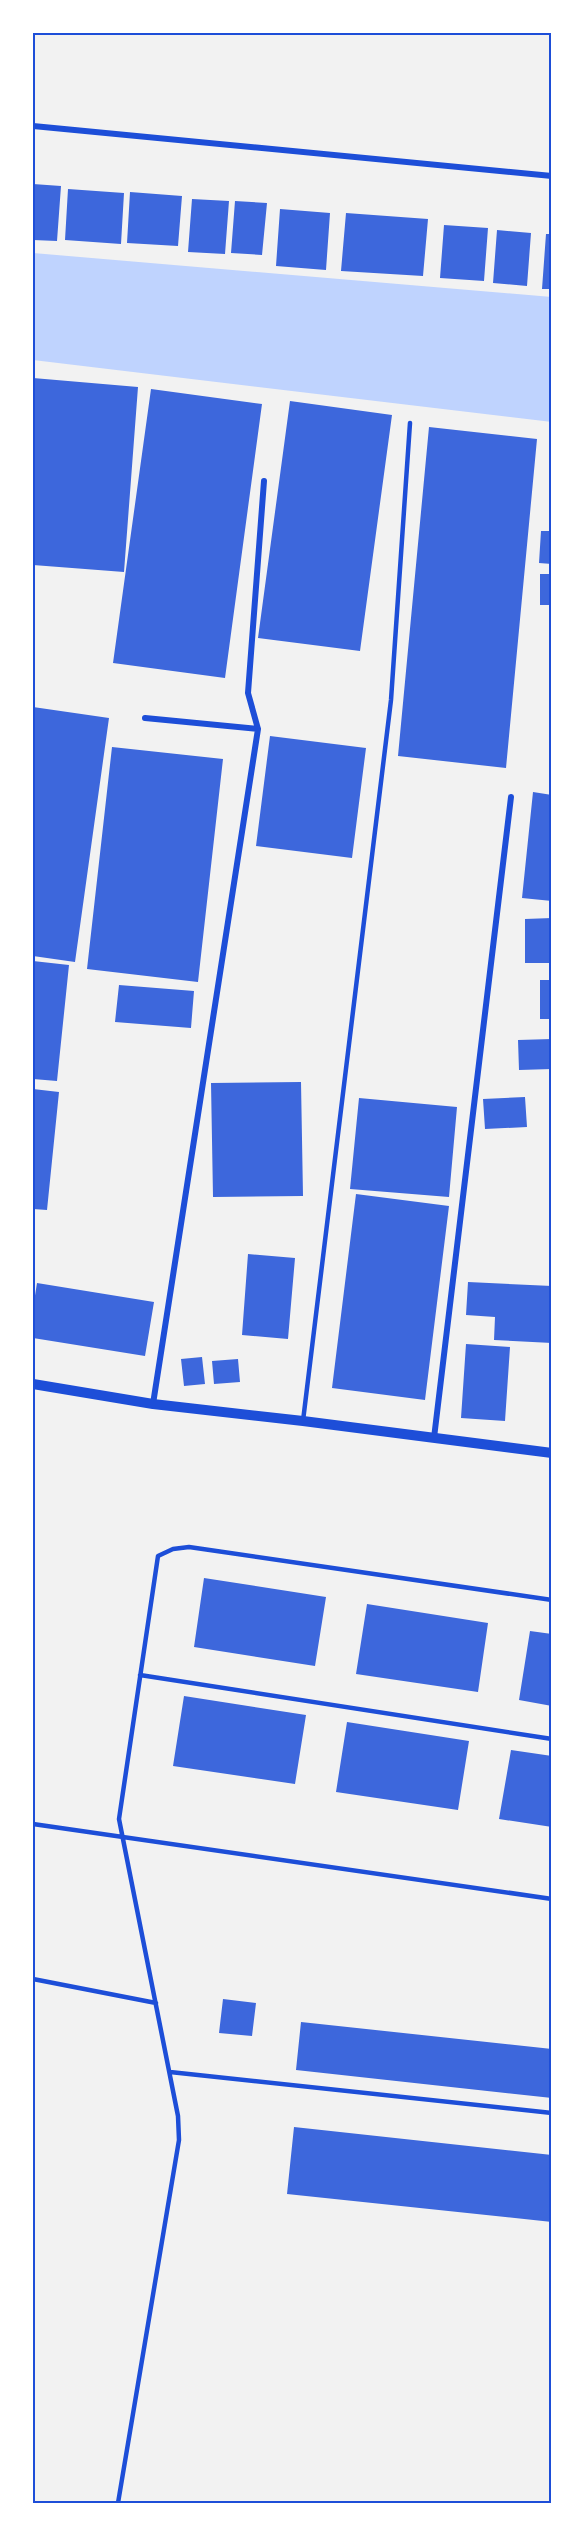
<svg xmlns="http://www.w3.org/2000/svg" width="585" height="2536" font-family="Merriweather,serif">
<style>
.water{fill:#bfd3fe}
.building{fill:#3d67dc}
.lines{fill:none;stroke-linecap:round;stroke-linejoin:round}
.service{stroke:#1d4ed8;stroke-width:4.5}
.minor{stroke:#1d4ed8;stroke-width:6}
.tertiary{stroke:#1d4ed8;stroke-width:10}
.neatline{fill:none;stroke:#1d4ed8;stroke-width:2}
</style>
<rect width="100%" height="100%" fill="#f2f2f2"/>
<path class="water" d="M33,253L552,297V422L33,360Z"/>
<path class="building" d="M33,184L61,186L57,241L33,240Z
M68,189L124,193L121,244L65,240Z
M130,192L182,196L178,246L127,243Z
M192,199L229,201L225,254L188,252Z
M235,201L267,203L262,255L231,253Z
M280,209L330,213L326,270L276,266Z
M346,213L428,219L423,276L341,271Z
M444,225L488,228L484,281L440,278Z
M497,230L531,233L527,286L493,283Z
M546,234H552V289H542Z
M33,378L138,387L124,572L33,565Z
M151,389L262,404L225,678L113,663Z
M290,401L392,415L360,651L258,638Z
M429,427L537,439L506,768L398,756Z
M541,531H552V564L539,563Z
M540,574H552V605H540Z
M33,707L109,718L75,962L33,956Z
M270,736L366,748L352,858L256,846Z
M112,747L223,759L198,982L87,969Z
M533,792L552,795V901L522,898Z
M552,918V963H525V919Z
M33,961L69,965L57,1081L33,1079Z
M540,980H552V1019H540Z
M119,985L194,991L191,1028L115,1022Z
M552,1039V1069L519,1070L518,1040Z
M301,1082L303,1196L213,1197L211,1083Z
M33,1089L59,1092L47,1210L33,1209Z
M525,1097L527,1127L485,1129L483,1099Z
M359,1098L457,1107L449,1197L350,1189Z
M356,1194L449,1206L425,1400L332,1388Z
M248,1254L295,1258L288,1339L242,1335Z
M468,1282L552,1286V1343L494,1340L495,1317L466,1315Z
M37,1283L154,1302L145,1356L33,1338V1308Z
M466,1344L510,1347L505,1421L461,1418Z
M202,1357L205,1384L184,1386L181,1359Z
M238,1359L240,1382L214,1384L212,1361Z
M204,1578L326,1597L315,1666L194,1647Z
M367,1604L488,1623L478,1692L356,1674Z
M530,1631L552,1634V1706L519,1700Z
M184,1696L306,1715L295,1784L173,1766Z
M347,1722L469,1741L458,1810L336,1792Z
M511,1750L552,1756V1827L499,1819Z
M223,1999L256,2003L252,2036L219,2033Z
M301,2022L552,2049V2098L296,2070Z
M294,2127L552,2155V2222L287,2194Z"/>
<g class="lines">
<path class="service" d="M303,1421L391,700L410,423
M140,1675L552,1739
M33,1824L552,1899
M33,1979L156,2003
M170,2072L552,2113
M118,2503L179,2140L178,2116L119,1819L158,1556L173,1549L189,1547L552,1600"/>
<path class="minor" d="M33,126L552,176
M145,718L258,729
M153,1404L258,729L248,693L264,481
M434,1438L511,797"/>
<path class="tertiary" d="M33,1384L153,1404L303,1421L552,1453"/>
</g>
<rect width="585" height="2536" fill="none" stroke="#ffffff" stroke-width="69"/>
<rect x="34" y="34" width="516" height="2468" class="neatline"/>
</svg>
